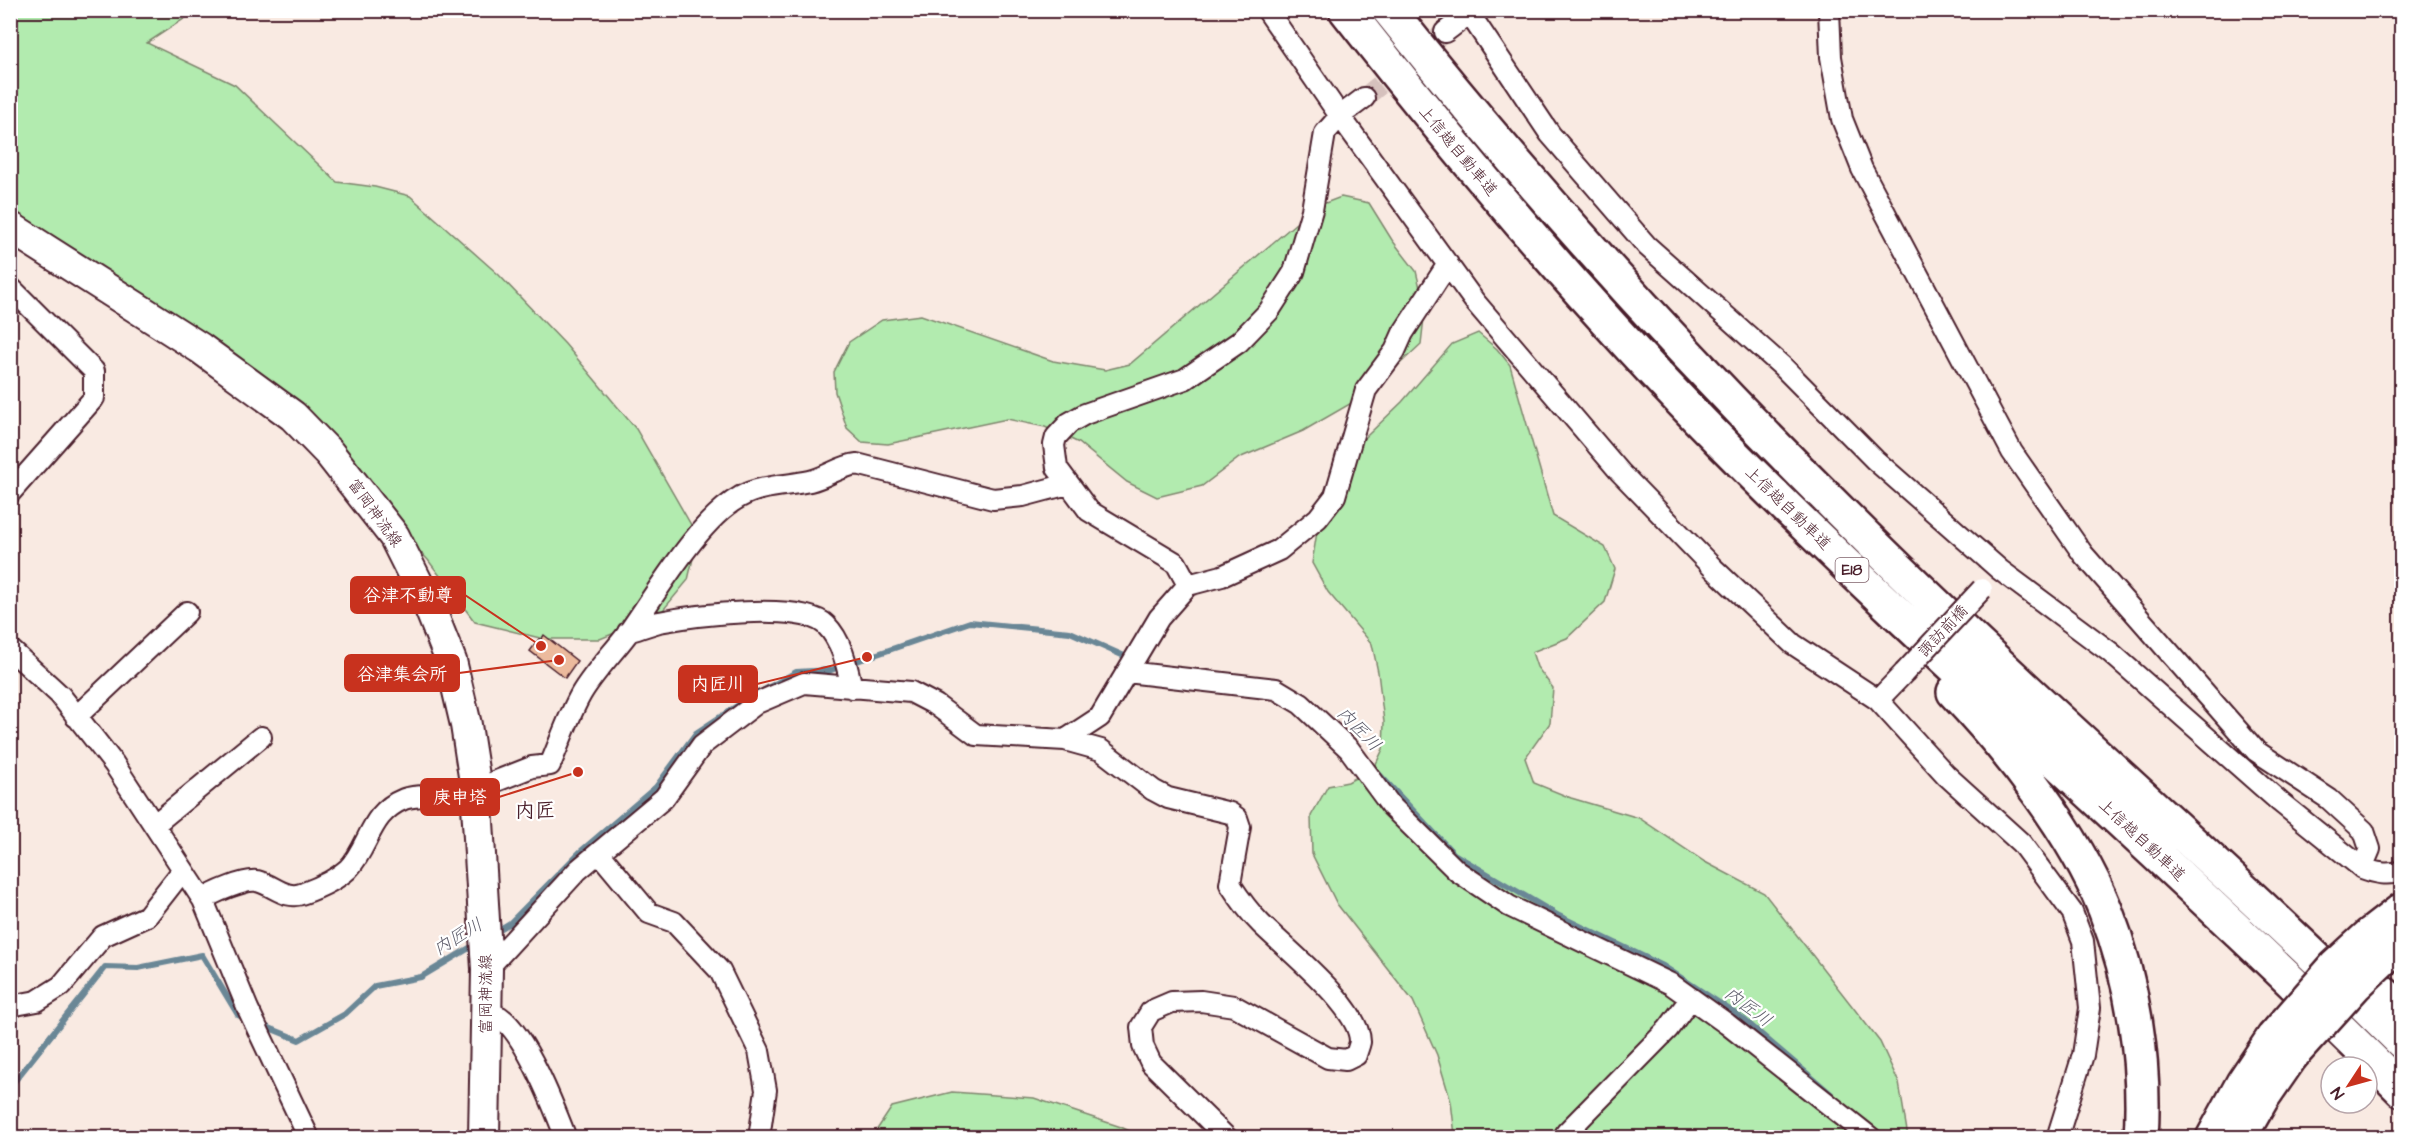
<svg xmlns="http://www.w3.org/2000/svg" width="2412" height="1148" font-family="'Architects Daughter','Klee One',sans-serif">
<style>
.green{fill:#b2ebaf;stroke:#7e856d;stroke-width:1.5}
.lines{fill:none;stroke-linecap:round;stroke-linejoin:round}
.stream{stroke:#6a8796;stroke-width:6}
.building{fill:#ecba9d;stroke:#4a1f2b;stroke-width:1.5}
.street-tunnel{stroke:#d6c1bd;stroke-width:20;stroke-dasharray:20 10;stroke-linecap:butt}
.street-casing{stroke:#4a1f2b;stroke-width:24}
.primary-casing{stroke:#4a1f2b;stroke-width:34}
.highway-casing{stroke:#4a1f2b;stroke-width:38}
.street{stroke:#fff;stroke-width:20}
.primary{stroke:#fff;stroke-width:30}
.highway{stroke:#fff;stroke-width:33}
.street-bridge-casing{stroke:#4a1f2b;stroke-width:24;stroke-linecap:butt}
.highway-bridge-casing{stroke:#4a1f2b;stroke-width:38;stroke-linecap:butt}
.street-bridge{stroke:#fff;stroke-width:20}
.highway-bridge{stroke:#fff;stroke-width:33}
.labels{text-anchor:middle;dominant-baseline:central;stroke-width:4.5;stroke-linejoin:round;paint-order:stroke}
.shield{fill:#fff;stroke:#80626b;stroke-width:1.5}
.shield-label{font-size:15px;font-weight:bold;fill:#4a1f2b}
.street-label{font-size:16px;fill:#4a1f2b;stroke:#fff}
.water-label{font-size:18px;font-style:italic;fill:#5d5c6a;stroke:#fff}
.quarter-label{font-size:20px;font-weight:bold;fill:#4a1f2b;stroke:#fff}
.leader{fill:none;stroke:#c8321e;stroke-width:2}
.callout-dot{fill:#c8321e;stroke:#fff;stroke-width:2}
.callout{fill:#c8321e;stroke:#c8321e;stroke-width:2}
.callout-label{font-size:18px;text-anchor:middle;font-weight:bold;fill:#fff}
</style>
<rect width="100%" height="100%" fill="#f9eae2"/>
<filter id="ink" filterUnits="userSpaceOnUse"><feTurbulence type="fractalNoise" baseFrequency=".0167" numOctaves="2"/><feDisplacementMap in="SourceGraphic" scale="12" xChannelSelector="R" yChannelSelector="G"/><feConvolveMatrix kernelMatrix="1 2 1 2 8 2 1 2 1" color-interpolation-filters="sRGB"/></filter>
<g filter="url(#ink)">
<path class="green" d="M11,11H196L147,43L235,85L337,182L375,187L410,196L499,275L565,344L636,429L698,537L688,580L659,615L600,639H544L475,622L428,560L317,442L46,233L11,209Z
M1341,197L1369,203L1392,240L1416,271L1425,309L1421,344L1369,393L1303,431L1239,458L1202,486L1157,497L1127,482L1079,443L1045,427L1007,419L888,444L862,442L847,428L835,392L834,372L849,342L882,320L921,315L1053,361L1105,370L1130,364L1315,207Z
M1478,333L1497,349L1510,365L1553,516L1605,547L1615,569L1605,602L1567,638L1532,652L1537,667L1553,688L1550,723L1525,758L1534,783L1571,798L1639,818L1705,862L1764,893L1880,1042L1899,1083L1908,1137H1456L1455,1135L1451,1102L1437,1055L1413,1001L1337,904L1312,854L1311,816L1328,786L1348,782L1374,768L1383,749L1384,722L1378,672L1372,644L1328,592L1312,563L1323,494L1340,462L1402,402L1452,344Z
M952,1092L1034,1098L1121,1127L1142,1137H872L892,1107Z"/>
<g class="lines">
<path class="stream" d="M762,691L796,672L831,670L970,622L1070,632L1131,659
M1378,773L1454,854L1559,916L1663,966L1742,1018L1831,1094
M495,932L510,923L580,852L656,787L696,733L743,702
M262,1025L299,1040L345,1014L375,986L421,977L476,944
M10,1087L105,967L138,968L202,955L238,1015L247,1019"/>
</g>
<path class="building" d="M544,635L577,661L565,678L530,651L539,639L541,640Z"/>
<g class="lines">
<path class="street-tunnel" d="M1364,98L1445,32"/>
<g class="street-casing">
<path id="street" d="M1267,10L1340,116L1475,302L1620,472L1714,569L1793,644L1878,700L1946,775L2021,843L2072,912L2083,941L2090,1008L2083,1055L2057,1138
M1467,10L1550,134L1647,246L1782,366L1875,460L2000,570L2110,652L2280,802L2362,868C2376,873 2387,876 2402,871
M1829,10L1831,57L1842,119L1862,169L2012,452L2083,554L2256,751L2329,799L2364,831L2370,849L2362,868
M1445,32L1470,13
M10,287L94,371V398L10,493
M1188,585L1176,563L1089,511L1057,468L1054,445L1056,437L1069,423L1085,414L1185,379L1239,342L1269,311L1294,272L1312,210L1325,133L1340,116L1364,98
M628,632C638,629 648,625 659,622C691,616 802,601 826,625C842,641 847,666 852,688
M10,649L60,695L114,764L203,900L248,1009L309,1138
M1127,672L1276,689L1301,704L1349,749L1391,806L1457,871L1509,906L1671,984L1727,1024L1871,1138
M1878,700L1904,673
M76,717L187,612
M1065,740L1101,750L1153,790L1168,798L1230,813L1237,818L1240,827L1230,884C1239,898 1249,912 1261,924C1284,947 1361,1008 1360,1042C1359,1047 1357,1051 1356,1055L1346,1060L1328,1058L1234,1006L1201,1001L1172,1002L1151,1011L1141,1027L1143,1046L1151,1063L1227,1138
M476,789L532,767L550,765C560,742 568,717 581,694C594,672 613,653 628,633C656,594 699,519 740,497C761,485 787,486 810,481C827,477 840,466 857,464L993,499L1023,496L1068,484
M154,825L261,737
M599,853L649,913L674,922L720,971L759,1051L766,1090L759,1138
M203,900C212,893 245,879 257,881C274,885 286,901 304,893C318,888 337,879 348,869C370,846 369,813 404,799C416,794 461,796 476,796
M487,969L578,870L664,798L702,745L757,703L804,683L911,692L936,705L976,735L1065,740L1100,717L1159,618L1188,585L1222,576L1279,550L1318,518L1335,496L1366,390L1395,351L1403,333L1448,264
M10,1006L37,1001L61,986L103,936L147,916L183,870
M486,1014C490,1014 496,1015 500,1017C526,1035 554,1107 566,1138
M1570,1138L1566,1133L1668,1029L1691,998"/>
</g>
<g class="primary-casing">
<path id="primary" d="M10,227L200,348L293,416L329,453L394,536L429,606L451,661L466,725L476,789L487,969L484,1138"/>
</g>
<g class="highway-casing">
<path id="highway" d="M1346,10C1465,162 1589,309 1725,446C1944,667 2182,869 2402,1090
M1389,10C1533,191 1688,361 1852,523C2031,701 2223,864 2402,1042
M1954,692C2010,751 2074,832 2105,909C2133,980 2146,1061 2141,1138
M2371,934L2402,910
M2362,976L2402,1009
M2213,1138L2243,1083L2273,1038
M2239,1138L2262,1098L2291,1056"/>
</g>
<use href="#street" class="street"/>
<use href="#primary" class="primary"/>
<use href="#highway" class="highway"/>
<g class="street-bridge-casing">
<path id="street-bridge" d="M1904,673L1982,589"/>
</g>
<g class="highway-bridge-casing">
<path id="highway-bridge" d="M2273,1038L2335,967L2371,934
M2291,1056L2355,985L2390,952"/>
</g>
<use href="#street-bridge" class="street-bridge"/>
<use href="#highway-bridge" class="highway-bridge"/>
</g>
</g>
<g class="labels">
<rect class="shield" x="1835.5" y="558" width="33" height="24" rx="4.5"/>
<g class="shield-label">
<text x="1852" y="570">E18</text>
</g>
<g class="street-label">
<text transform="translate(1458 151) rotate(50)">上信越自動車道</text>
<text transform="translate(1788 508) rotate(44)">上信越自動車道</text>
<text transform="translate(375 513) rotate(54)">富岡神流線</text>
<text transform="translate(1943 631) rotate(-47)">諏訪前橋</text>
<text transform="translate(2142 840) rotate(43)">上信越自動車道</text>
<text transform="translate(486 994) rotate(-90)">富岡神流線</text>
</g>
<g class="water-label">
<text transform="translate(1359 729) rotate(46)">内匠川</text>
<text transform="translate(458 937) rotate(-31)">内匠川</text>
<text transform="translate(1748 1007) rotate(37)">内匠川</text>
</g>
<g class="quarter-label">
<text x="535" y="811">内匠</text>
</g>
</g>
<path class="leader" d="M541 646L465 595M559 660L459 673M867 657L757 684M578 772L499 797"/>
<g class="callout-dot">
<circle cx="541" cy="646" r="6"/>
<circle cx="559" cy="660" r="6"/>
<circle cx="867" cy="657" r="6"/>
<circle cx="578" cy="772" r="6"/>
</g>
<g class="callout">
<rect x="351" y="577" width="114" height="36" rx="6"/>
<rect x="345" y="655" width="114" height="36" rx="6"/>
<rect x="679" y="666" width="78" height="36" rx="6"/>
<rect x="421" y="779" width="78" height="36" rx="6"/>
</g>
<g class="callout-label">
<text x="408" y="601">谷津不動尊</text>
<text x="402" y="680">谷津集会所</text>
<text x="718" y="690">内匠川</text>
<text x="460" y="803">庚申塔</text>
</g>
<rect width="2412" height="1148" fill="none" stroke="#fff" stroke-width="36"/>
<rect x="18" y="18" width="2376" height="1112" fill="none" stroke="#4a1f2b" stroke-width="2" filter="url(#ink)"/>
<g transform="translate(2349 1085) rotate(234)"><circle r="28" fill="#ffffff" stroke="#b7a5aa" stroke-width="1.5"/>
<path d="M0-4.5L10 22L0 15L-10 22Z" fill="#c8321e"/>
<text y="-9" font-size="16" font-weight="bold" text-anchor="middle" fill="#4a1f2b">N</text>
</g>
</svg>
